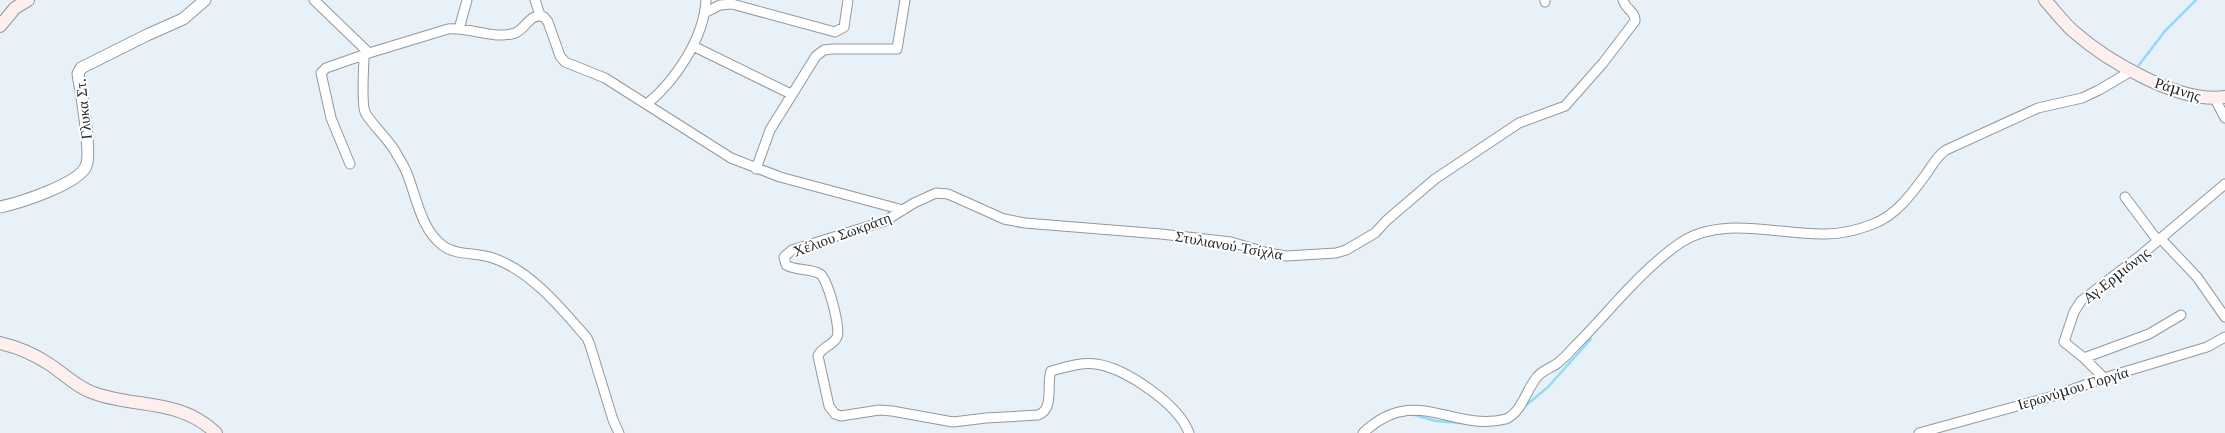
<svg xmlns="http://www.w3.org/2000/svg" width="2225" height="433" font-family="'Libre Baskerville',serif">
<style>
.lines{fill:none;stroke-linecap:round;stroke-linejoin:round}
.stream{stroke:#92daf6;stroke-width:2.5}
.minor-casing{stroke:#91989e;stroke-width:11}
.tertiary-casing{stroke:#91989e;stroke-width:13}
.secondary-casing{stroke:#91989e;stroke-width:14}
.minor{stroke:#fff;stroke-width:9}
.tertiary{stroke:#fff;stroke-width:11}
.secondary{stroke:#fdefee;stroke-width:12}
.labels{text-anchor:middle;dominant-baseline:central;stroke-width:4;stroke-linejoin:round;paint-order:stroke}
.street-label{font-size:15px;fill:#24272a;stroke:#fff}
</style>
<rect width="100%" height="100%" fill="#e9f1f8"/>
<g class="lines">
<path class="stream" d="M2139,65L2165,31L2196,0
M1523,408L1548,387L1591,339
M1411,414L1436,421L1484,425"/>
<g class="minor-casing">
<path id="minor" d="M314,0L369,53L448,29C470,27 494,40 515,33C526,29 530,12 544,17L548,22L560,56L565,62L605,78L731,158L780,177L903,210
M535,0L540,15
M1545,2V0
M706,12L720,5L732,4L835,32L844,27L848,0
M459,29L467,0
M693,46L791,94
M364,55C364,67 361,102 365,112C368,120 388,139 395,151C398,157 403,164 406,171C416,194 420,228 442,245C455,256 477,252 493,258C531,271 561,308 587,338L590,345L613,420L619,433
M2215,99L2225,118
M647,104C676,80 704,38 706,0
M350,164L331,118L321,73L326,68L369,53
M756,169L770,130L816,56L824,50L833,49H897L905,0
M2125,197L2158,241
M2161,239L2197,277L2225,317
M2084,358L2149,334L2181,315
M2104,378L2084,358L2064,342L2074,312L2081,301L2141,255L2225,184
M1189,433C1179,405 1126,368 1096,364C1081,362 1066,367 1051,371C1046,384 1055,409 1038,415L986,418L953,422L892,411L879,410L841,416L835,414L829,406L818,356C822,346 833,346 837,337C841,329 828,279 820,274C810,268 796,271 786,265L784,257L792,250L885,221L914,203L936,193L948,194L1004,219L1025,223L1161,234L1231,242L1268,253L1286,256L1336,253L1346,250L1375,233L1387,220L1435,179L1519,123L1565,106L1603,63L1635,21C1636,12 1625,9 1623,0
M1363,433C1416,383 1452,433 1506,419C1522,412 1526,390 1537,377C1542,370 1552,368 1559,362C1564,358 1570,352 1575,346C1609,312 1640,271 1680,243C1722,215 1778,235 1825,234C1840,234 1858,230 1873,224C1897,215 1912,193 1927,173C1933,164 1937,156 1946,150L2038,108L2082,98L2099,90L2133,70
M1919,433L2057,395L2104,378L2207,347L2225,337"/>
</g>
<g class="tertiary-casing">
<path id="tertiary" d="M0,207C19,203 79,184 86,166C92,154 81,90 78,74L81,68L147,35L183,19L205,0"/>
</g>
<g class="secondary-casing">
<path id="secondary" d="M2045,0C2054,10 2063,22 2073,31C2107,61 2180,104 2225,97
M0,26L15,8L28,0
M0,343C18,347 34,354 49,364C63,373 75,386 91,392C134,409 178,397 216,433"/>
</g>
<use href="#minor" class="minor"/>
<use href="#tertiary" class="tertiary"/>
<use href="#secondary" class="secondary"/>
</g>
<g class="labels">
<g class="street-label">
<text transform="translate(2178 89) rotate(18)">Ράμνης</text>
<text transform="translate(83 109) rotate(-96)">Γλυκα Στ.</text>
<text transform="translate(842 234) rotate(-20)">Χέλιου Σωκράτη</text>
<text transform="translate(1229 245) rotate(10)">Στυλιανού Τσίχλα</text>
<text transform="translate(2116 275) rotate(-38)">Αγ.Ερμιόνης</text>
<text transform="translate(2073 388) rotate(-17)">Ιερωνύμου Γοργία</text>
</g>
</g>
</svg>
